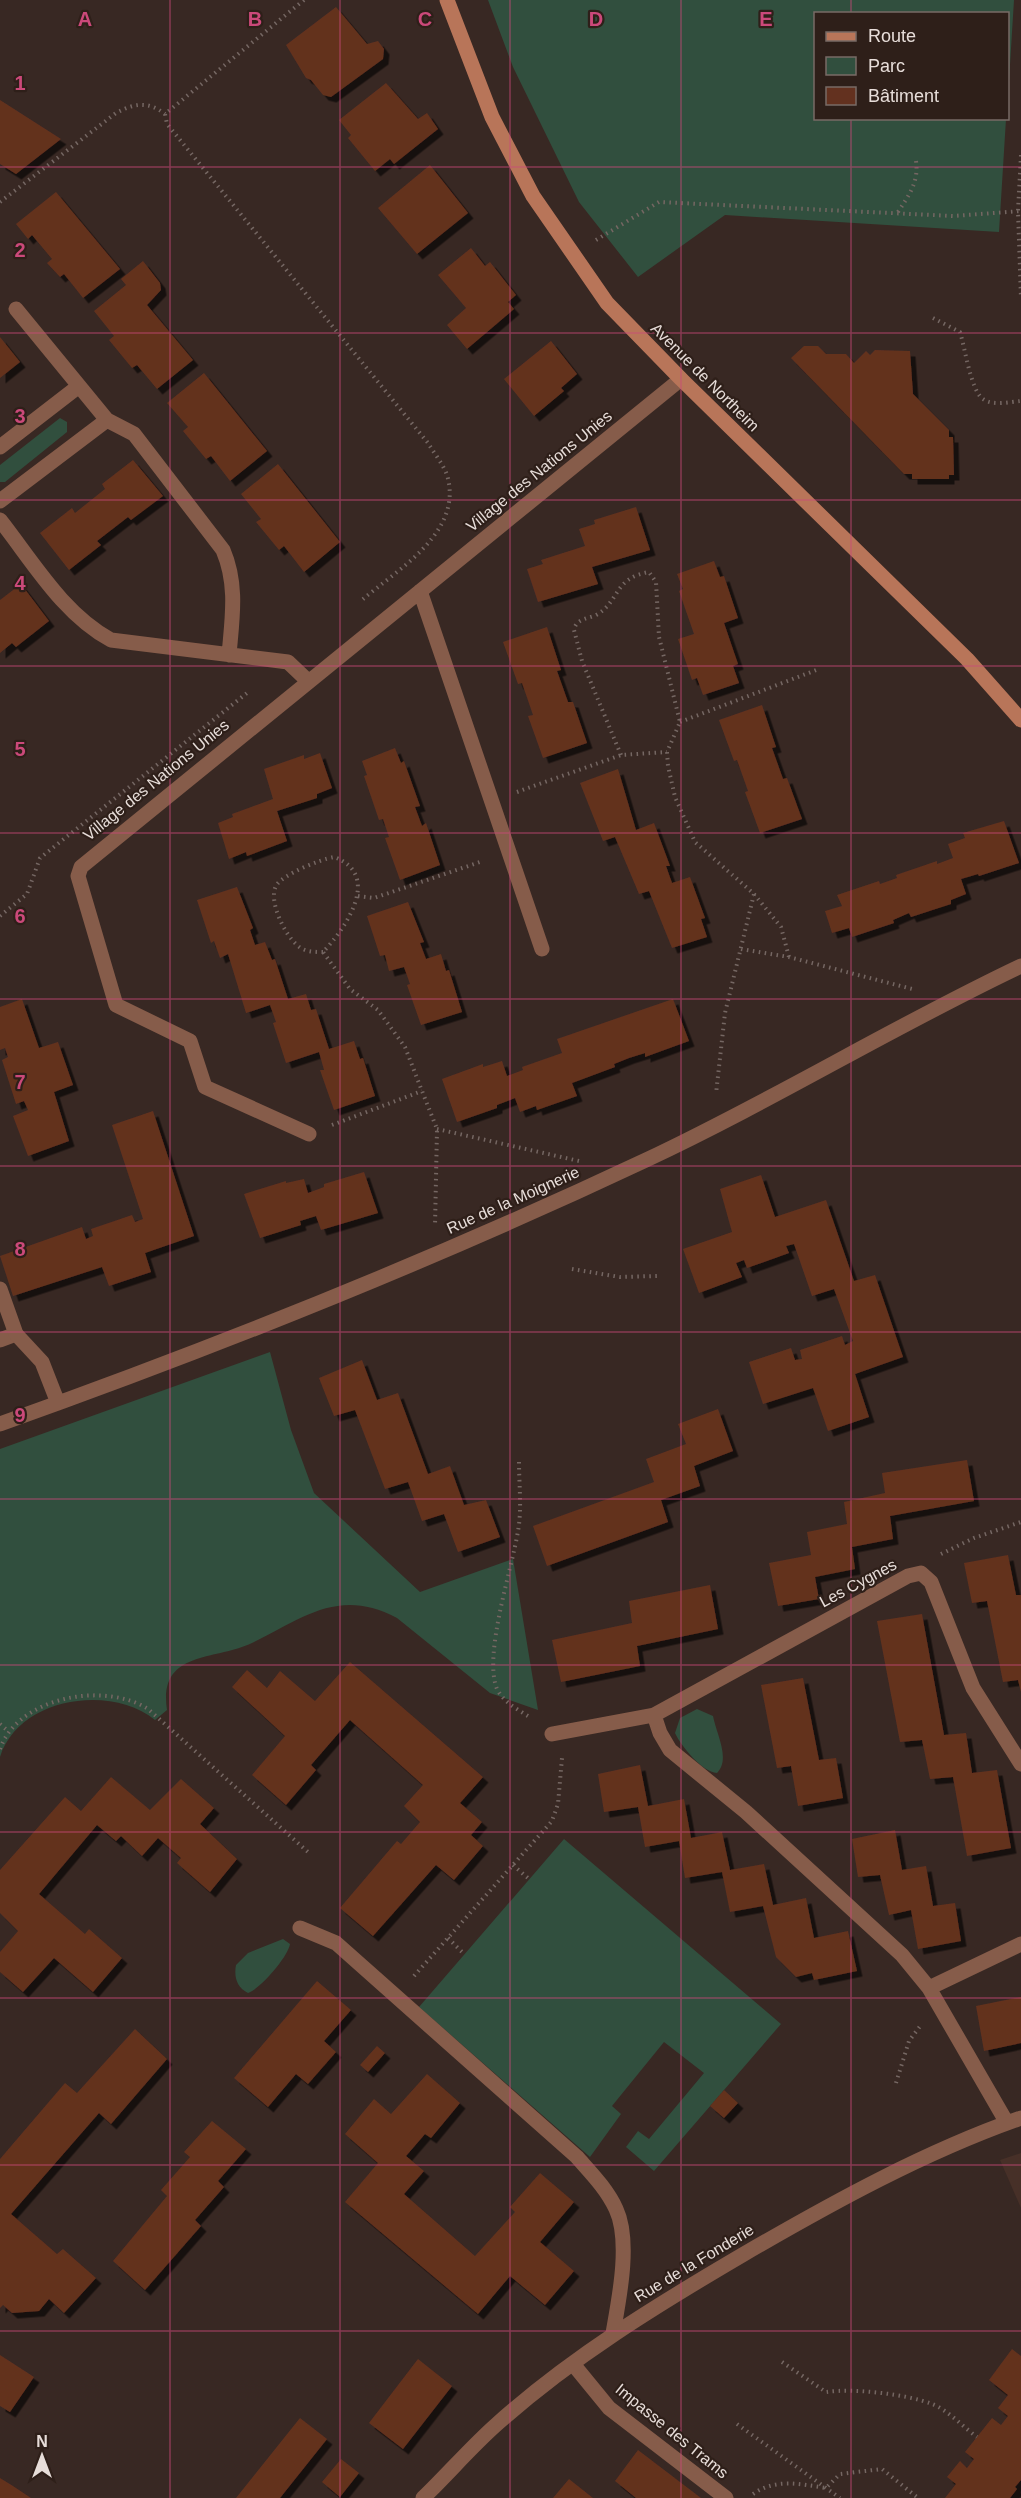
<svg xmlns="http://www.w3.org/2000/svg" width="1021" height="2498" font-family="Arial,sans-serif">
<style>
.built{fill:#473028}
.green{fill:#314f3e}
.building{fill:#63311f;filter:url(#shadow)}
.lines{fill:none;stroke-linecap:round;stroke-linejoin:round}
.path{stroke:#756763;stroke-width:4;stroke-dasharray:1.5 4.5;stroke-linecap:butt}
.lane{stroke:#865c4a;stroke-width:15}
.street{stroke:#865c4a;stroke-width:15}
.secondary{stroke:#b87559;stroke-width:15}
.grid{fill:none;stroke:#cb497a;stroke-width:1.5;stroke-opacity:0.55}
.labels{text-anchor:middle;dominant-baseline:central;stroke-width:4.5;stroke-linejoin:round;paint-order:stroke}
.street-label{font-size:16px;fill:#e7ddd9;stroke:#2e1f19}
.grid-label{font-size:20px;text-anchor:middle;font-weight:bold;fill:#cb497a;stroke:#2e1f19;stroke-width:4.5;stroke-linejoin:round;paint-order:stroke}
</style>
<defs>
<filter id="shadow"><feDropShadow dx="5.5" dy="5.5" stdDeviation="0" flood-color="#0009"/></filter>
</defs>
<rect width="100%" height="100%" fill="#382823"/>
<path class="built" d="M1021,2153V2208L1000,2160Z"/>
<path class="green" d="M488,0H1014L1008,97V14H816V118L1006,119L999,232L725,215L638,277L579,202L513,67Z
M60,418L67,422V432L5,482H0V465Z
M270,1352L291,1430L314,1493L420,1592L513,1559L538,1710L490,1693L397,1618C339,1587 303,1618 252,1643C215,1661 158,1650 167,1710L155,1720C111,1684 19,1697 0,1757V1449Z
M697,1709L713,1716C716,1733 731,1759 717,1773C702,1772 681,1746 675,1733L680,1718Z
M564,1839L781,2024L654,2171L626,2147L638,2131L649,2139L704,2073L664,2042L612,2106L621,2114L590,2157L419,2007Z
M283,1939L290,1944C288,1957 260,1989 248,1993C236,1987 234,1976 236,1965L248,1953Z"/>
<path class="building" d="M336,7L367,44L378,41L384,49L383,59L331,97L323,95L311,80L306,78L286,45Z
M386,83L418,119L427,113L438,129L394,164L390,159L375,171L348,138L351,135L339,120Z
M0,100L61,139L16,174L0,164Z
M430,165L468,213L417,254L378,208Z
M56,192L120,269L83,298L64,274L60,277L47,263L52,259L32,235L28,239L16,224Z
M471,248L485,266L490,262L516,295L508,302L514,309L467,349L447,325L466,308L438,275Z
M143,261L160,283L161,290L147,305L193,360L157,389L137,365L132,368L109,340L114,336L94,311L126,285L121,279Z
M0,337L20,362L0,378Z
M551,341L577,374L561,388L564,391L534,416L504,379Z
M804,346H818L826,354H846L854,363L866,351L870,355L875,350L910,351L913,394L949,430V437H953L954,475H949V479H912V474H904L791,358Z
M204,373L267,451L230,481L211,456L206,459L183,431L188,427L167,403Z
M133,460L163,496L131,520L128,517L97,541L101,545L69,570L40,533L72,508L75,513L105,489L102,484Z
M278,464L340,542L304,572L284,546L279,550L256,522L261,519L241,494Z
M636,507L650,550L592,567L598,584L538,602L527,569L543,564L541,560L585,546L579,529L595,524L594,520Z
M714,561L720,577L724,576L738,618L724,623L738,664L733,666L739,683L703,695L697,678L692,680L678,639L694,634L679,591L683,589L677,574Z
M21,584L49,621L16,647L12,643L0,653V600Z
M547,627L561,670L557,671L568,702H573L587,743L543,758L528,716L533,715L522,683L518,684L503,642Z
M762,705L776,747L772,748L783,779L787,778L802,819L760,833L745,792L748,791L737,760L734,761L719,720Z
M395,748L401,763L404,761L420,806L415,807L422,826L426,823L440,865L400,880L385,838L389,837L383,819L379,820L364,776L367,775L362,761Z
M320,753L332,788L317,794V798L277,811L287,841L247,856L246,852L229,859L218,823L233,817L232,814L273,799L264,769L304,755V759Z
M618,769L636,830L654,823L670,866H666L672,883L690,877L705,918L701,919L707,937L672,948L649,891L639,894L615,837L603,841L580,783Z
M1004,821L1019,863L979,876L978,874L961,879L966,894L951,900V904L911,917L909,913L893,920L894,923L852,937L849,928L832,933L825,911L842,906L837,895L879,881L880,884L897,878L896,875L937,861V864L953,858L948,844L965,838L963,833Z
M237,887L253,928L250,930L255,945L265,942L272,960L275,959L288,999L306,994L311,1010L316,1009L329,1049L354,1041L360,1059L363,1058L375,1096L334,1110L320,1070H324L319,1052L286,1063L273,1023L276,1022L270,1005L246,1013L228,954L220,958L214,941L211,943L197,900Z
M408,902L424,942L420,943L426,959L441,954L446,971L449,970L462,1012L421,1025L407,985L410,984L404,967L389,971L385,955L380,956L367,916Z
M22,999L39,1048L58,1042L73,1085L54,1092L69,1141L28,1156L13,1116L28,1110L24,1101L16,1104L2,1060L8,1057L5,1048L0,1050V1007Z
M673,999L689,1041L645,1057V1053L629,1058L614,1064L615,1067L572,1083L577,1096L537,1110L536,1106L520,1112L515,1098L497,1105V1108L457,1122L442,1079L483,1064V1067L502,1061L507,1076L523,1070L522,1067L562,1053L557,1039Z
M153,1111L194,1236L145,1253L151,1272L109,1286L102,1267L13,1296L0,1256L82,1227L86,1239L93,1236L91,1229L132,1215L135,1222L143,1219L112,1125Z
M364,1172L378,1213L321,1230L316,1216L300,1221L301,1225L260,1238L244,1194L286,1181V1183L304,1179L308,1193L324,1187V1184Z
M761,1175L775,1217L826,1200L854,1281L875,1275L903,1357L855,1374L869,1417L828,1431L813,1388L763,1404L749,1362L791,1348L795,1360L802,1359L800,1350L842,1336L845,1345L853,1341L834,1289L812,1296L794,1244L786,1246L789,1253L747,1268L744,1260L736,1263L742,1277L699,1293L683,1249L732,1232L720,1189Z
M362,1360L377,1400L398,1393L428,1474L450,1466L464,1505L486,1500L500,1537L458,1552L444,1514L422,1521L408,1482L385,1489L355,1410L334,1416L319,1378Z
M718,1409L733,1451L694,1466L700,1486L661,1500L668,1522L547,1566L533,1526L654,1482L646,1459L686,1444L678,1424Z
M967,1460L974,1501L890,1516L893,1539L852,1547L855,1569L815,1577L819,1599L778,1606L769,1563L811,1555L807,1532L847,1524L844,1502L885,1493L882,1473Z
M1008,1555L1016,1595H1021V1692L1018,1680L1003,1682L987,1601L972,1603L964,1563Z
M710,1585L718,1629L637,1646L640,1666L561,1682L552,1640L632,1623L629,1601Z
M922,1614L944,1735L966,1733L972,1773L997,1770L1011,1848L967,1856L953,1777L930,1779L922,1740L900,1742L877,1621Z
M350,1662L483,1777L460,1803L482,1822L471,1835L483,1846L454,1880L436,1865L373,1936L340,1908L397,1841L401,1844L420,1822L404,1806L423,1785L350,1720L311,1765L316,1770L286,1805L252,1775L285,1736L232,1687L247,1670L267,1688L280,1671L315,1701Z
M803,1678L819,1760L836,1758L843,1798L798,1806L791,1766L777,1768L761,1685Z
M640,1765L648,1806L684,1799L691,1838L722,1832L730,1870L764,1864L773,1905L806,1898L814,1938L848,1931L857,1971L814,1980L812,1973L796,1977L776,1957L763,1906L730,1912L722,1872L685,1878L679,1841L645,1847L638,1807L604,1812L598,1774Z
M111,1777L150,1810L181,1779L214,1808L200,1824L237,1859L210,1892L177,1863L181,1858L158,1838L142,1856L121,1836L116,1841L97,1825L39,1894L85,1934L89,1929L122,1958L93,1992L54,1958L23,1992L0,1972V1952L18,1931L0,1913V1870L65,1797L81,1811Z
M895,1830L902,1870L926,1866L933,1906L955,1903L961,1941L918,1949L911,1910L889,1915L880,1875L858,1877L852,1839Z
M317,1981L351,2010L324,2041L336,2052L308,2084L296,2074L268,2107L234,2078Z
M1021,1997V2043L984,2051L976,2006Z
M135,2029L167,2059L111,2124L99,2113L11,2214L57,2254L63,2249L96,2278L64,2313L49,2299L39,2311L12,2313L3,2305L0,2308V2159L65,2083L77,2093Z
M377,2046L385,2053L368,2072L360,2065Z
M427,2074L460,2103L431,2138L425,2134L406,2156L424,2171L404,2194L475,2256L515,2212L510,2207L540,2173L574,2202L540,2242L574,2271L545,2305L510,2276L478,2314L345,2202L378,2163L345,2134L374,2099L391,2114Z
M724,2090L738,2103L724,2118L710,2106Z
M212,2121L246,2149L218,2181L224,2187L195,2220L201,2226L145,2290L113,2261L167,2196L161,2190L190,2157L184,2152Z
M1012,2349L1021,2356V2480L1015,2487L1017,2489L1010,2498H945L956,2484L947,2477L960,2461L967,2468L974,2459L965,2452L992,2418L1001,2425L1008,2416L998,2408L1008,2395L989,2380Z
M0,2355L34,2377L10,2412L0,2406Z
M418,2359L452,2386L403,2449L369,2423Z
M300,2418L327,2439L280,2498H236Z
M638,2450L701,2498H636L615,2481Z
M341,2459L359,2473L340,2497L322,2482Z
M0,2478L13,2486L31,2498H0Z
M569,2479L593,2498H553Z"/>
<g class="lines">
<path class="path" d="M304,0L165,114L167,124L428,443C434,453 443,464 447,475C464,532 398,569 362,600
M1021,155L1018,211L1021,298
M0,202L116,113C135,103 148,101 165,114
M898,212C909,195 919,182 916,161
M596,240L659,202L953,216L1021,211
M933,318L960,332C965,348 971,391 983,399C992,406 1010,402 1021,401
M680,722L819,669
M621,755L582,661L574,630C576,619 587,619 596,615C620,602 613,578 649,572L656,582L659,637L680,722L667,752L668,766L675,797L695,842L754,894L725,1013L716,1094
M517,792L621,755L667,752
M754,894L781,927L789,957
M358,896L374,898L483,861
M0,916L27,894L40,858L247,693
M741,949L789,957L912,989
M323,952C314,952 304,952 297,945C285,935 268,901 276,886C281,875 321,859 334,857C383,875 345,929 323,952L350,989L378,1010L405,1047L422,1091L437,1129L435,1226
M332,1125L422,1091
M437,1129L579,1161
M572,1269L620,1277L657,1276
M519,1462C519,1485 522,1509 518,1531C512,1569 483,1655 497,1689C504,1703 519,1710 531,1718
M941,1554L974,1538L1021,1522
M0,1724L7,1730
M0,1749C18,1697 104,1681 148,1709L308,1852
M513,1865L529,1879
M448,1938L464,1954
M414,1976L552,1821L558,1804L562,1758
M896,2083L909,2041L921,2025
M782,2362L826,2392C853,2388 906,2394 932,2404C948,2410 963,2427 977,2437
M737,2424L840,2498
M753,2494C776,2478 800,2484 826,2488L840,2474L882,2469L918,2498"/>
<path class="lane" d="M0,1340L16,1334"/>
<path class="street" d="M16,309L107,420L134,434L223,550C238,585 232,619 229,655
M0,447L79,386
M0,501L107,420
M0,520C33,562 63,614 111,640L288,662L308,681
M420,591L542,949
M309,1134L205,1087L190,1041L116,1005L78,876L81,867L681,379
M0,1289L16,1334L42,1362L58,1403
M0,1424C219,1346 436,1259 646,1160C774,1100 894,1026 1021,966
M654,1715L660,1733L670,1750L746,1812L902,1955L929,1988L1007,2123
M552,1734L654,1715L908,1576L921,1573L931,1582L973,1688L1021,1764
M300,1928L336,1943L577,2157C591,2173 607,2189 616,2209C631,2241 619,2299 613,2333
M929,1988L1021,1944
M573,2364L609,2408L726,2498
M423,2498C448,2474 471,2447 497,2424C572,2357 657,2305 744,2254C832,2203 924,2152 1021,2118"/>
<path class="secondary" d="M447,0L492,117L533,196L607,303L681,379L967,659L1021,720"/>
</g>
<path class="grid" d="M170,0V2498M340,0V2498M510,0V2498M681,0V2498M851,0V14M851,118V2498M0,167H1021M0,333H1021M0,500H1021M0,666H1021M0,833H1021M0,999H1021M0,1166H1021M0,1332H1021M0,1499H1021M0,1665H1021M0,1832H1021M0,1998H1021M0,2165H1021M0,2331H1021"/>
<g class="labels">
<g class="street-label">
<text transform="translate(705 377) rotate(45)">Avenue de Northeim</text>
<text transform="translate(539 471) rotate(-39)">Village des Nations Unies</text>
<text transform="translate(156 780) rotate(-39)">Village des Nations Unies</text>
<text transform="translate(513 1200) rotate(-24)">Rue de la Moignerie</text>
<text transform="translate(858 1583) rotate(-28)">Les Cygnes</text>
<text transform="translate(694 2263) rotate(-31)">Rue de la Fonderie</text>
<text transform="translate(672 2431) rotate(39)">Impasse des Trams</text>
</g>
</g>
<g class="grid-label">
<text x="85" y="26">A</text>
<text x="255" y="26">B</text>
<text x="425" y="26">C</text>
<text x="596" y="26">D</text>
<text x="766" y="26">E</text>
<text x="20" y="90">1</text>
<text x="20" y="257">2</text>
<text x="20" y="423">3</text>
<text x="20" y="590">4</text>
<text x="20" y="756">5</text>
<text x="20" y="923">6</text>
<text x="20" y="1089">7</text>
<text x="20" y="1256">8</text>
<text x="20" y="1422">9</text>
</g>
<rect x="814" y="12" width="195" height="108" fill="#2e1f19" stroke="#786b66" stroke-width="1.5"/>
<rect x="826" y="32" width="30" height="9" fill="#b87559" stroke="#786b66" stroke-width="1.5"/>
<text x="868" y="42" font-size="18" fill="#e7ddd9">Route</text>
<rect x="826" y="57" width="30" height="18" fill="#314f3e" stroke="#786b66" stroke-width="1.5"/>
<text x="868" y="72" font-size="18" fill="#e7ddd9">Parc</text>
<rect x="826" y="87" width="30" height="18" fill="#63311f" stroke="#786b66" stroke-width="1.5"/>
<text x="868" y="102" font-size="18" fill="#e7ddd9">Bâtiment</text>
<g transform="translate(42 2456)" stroke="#2e1f19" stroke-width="4.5" paint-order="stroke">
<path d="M0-4.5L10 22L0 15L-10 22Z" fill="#e7ddd9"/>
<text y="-9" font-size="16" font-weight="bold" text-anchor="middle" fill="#e7ddd9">N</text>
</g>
</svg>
